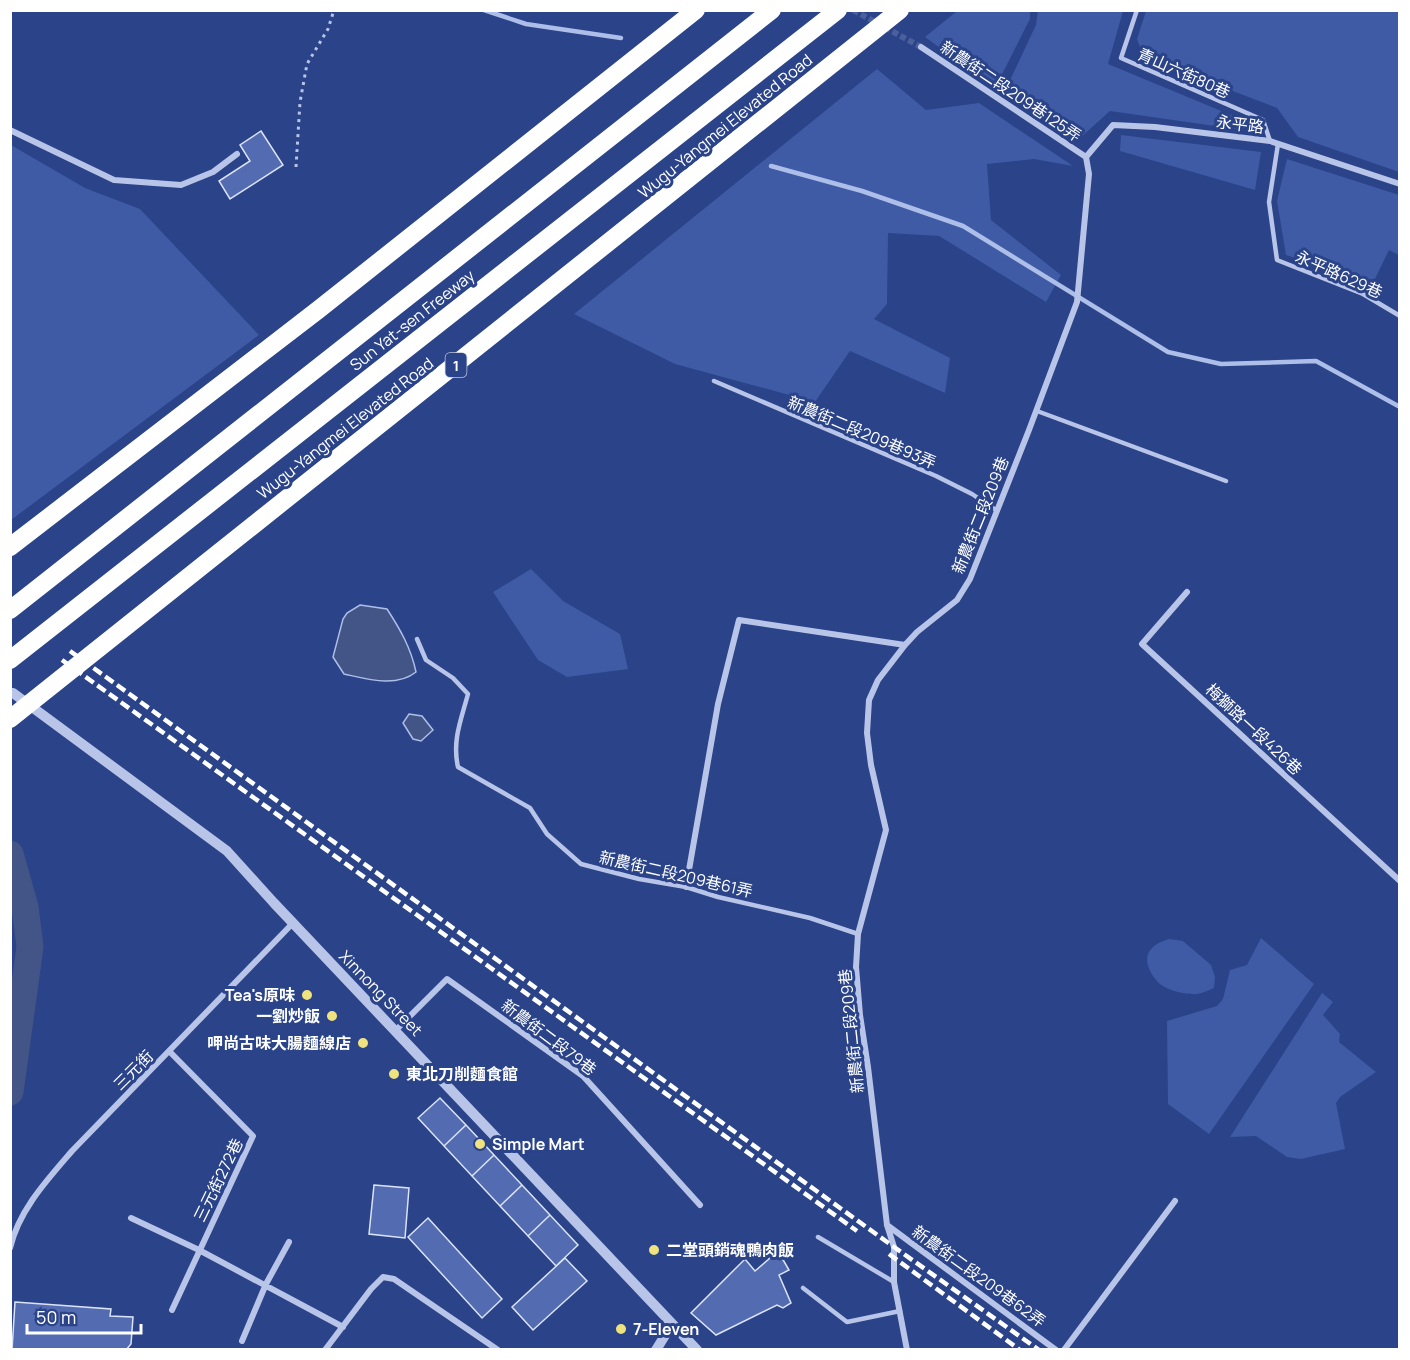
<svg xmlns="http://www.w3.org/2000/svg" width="1410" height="1360" font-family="Manrope,'Noto Sans TC',sans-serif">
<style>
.green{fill:#3f5ba5}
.water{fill:#435487;stroke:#adbee9;stroke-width:1.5}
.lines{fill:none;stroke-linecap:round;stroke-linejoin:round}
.stream{stroke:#adbee9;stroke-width:4.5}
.river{stroke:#435487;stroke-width:27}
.building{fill:#536bb0;stroke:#dbe3f7;stroke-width:1.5}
.minor-tunnel{stroke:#4a5f9b;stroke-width:6;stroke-dasharray:6 3;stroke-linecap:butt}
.path{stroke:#b8c5e8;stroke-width:3;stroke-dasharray:3 4.5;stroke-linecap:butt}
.service{stroke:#b8c5e8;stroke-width:4.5}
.minor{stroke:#b8c5e8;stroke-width:6}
.tertiary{stroke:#b8c5e8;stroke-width:10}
.motorway{stroke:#fff;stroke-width:18}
.rail{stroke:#fff;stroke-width:4.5;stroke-dasharray:10 4.5;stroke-linecap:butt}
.poi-dot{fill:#efe37f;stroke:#2a4389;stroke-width:2}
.labels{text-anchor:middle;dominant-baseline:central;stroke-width:6;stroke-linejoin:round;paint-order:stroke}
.shield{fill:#2a4389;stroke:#bfc7dc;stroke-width:1.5}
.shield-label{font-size:15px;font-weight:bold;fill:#fff}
.street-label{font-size:16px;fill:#fff;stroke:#2a4389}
.poi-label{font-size:16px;font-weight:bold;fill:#fff;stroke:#2a4389;text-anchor:start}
</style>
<rect width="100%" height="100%" fill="#2a4389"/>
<path class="green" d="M957,11H1030V19L995,88L925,37Z
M1038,11H1123L1108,64L1243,120V130L1110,111L1081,137L1004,93L1036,25Z
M1146,11H1399V172L1298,137L1277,108L1144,57L1137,39Z
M877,69L926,110L979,103L1073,166L1034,159L987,164L991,220L1061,275L1046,302L939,236L888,233L887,304L874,319L950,358L945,393L850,351L815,402L675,364L574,314Z
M1121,135L1261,152L1255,190L1120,151Z
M11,145L85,188L140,209L259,335L11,520Z
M1287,159L1399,195V255L1389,250L1373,283L1286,255L1277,201Z
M531,569L563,601L620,634L628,669L567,677L538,660L493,592Z
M1261,938L1314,984L1209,1134L1168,1104L1167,1021L1217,1006L1223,999L1230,970L1247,965Z
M1169,939L1183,941L1211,965L1215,977L1214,988C1209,990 1203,993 1197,994C1186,995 1164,990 1157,981C1141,962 1144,946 1169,939Z
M1322,993L1333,1002L1323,1015L1340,1034L1339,1042L1376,1072L1340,1097L1336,1103L1345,1149L1301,1159L1287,1157L1256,1136L1230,1137Z"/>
<path class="water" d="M360,605L387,609C400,629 411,648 416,672C396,688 367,679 344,674L333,657L343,619L347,613Z
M409,714L422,716L433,730L421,741L413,739L403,723Z"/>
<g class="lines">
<path class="stream" d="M484,10L526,24L621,38
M771,166L862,191L963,226L1168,352L1221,364L1316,361L1400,407"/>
<path class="river" d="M10,854L25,907L30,947L10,1092"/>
</g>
<path class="building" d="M261,131L283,165L230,199L219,181L250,161L240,145Z
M440,1098L466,1125L444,1146L418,1118Z
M466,1125L494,1155L472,1176L444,1146Z
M494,1155L522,1185L500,1206L472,1176Z
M374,1185L409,1188L405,1238L369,1234Z
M522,1185L550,1215L528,1236L500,1206Z
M550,1215L578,1245L556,1266L528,1236Z
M428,1218L502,1299L482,1318L408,1237Z
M778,1251L789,1270L779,1275L791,1303L783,1308L777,1305L716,1335L691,1313L745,1259L755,1271Z
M565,1258L587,1281L533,1330L512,1307Z
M15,1302L111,1309L110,1316L133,1317L131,1344L126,1350H12Z"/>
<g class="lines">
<path class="minor-tunnel" d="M853,10L921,47"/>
<path class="path" d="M296,167L300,102L307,64L328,29L334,10"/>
<path class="service" d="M1137,10L1121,58L1263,120L1270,141
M1278,144L1269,202L1277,260L1363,294L1400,316
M714,381L936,476L972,494L996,510
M1037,411L1226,481
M417,639L426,660L453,678L468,694C461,720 452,741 458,767L530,808L547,834L581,864L639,879L686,887L718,897L810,918L858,934
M818,1237L894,1282
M803,1288L847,1322L900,1311"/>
<path class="minor" d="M921,47L1086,157
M10,130L114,180L181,185L213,172L237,154
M1086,157L1113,125L1155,127L1270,141L1400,184
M1187,592L1142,644L1400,881
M686,887L718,704L739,620L905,645
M396,1030L447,979L583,1076L700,1205
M170,1052L253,1136L172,1310
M131,1218L199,1250L343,1327
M887,1225L1056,1350
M10,1248C19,1210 47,1180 72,1151L293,923
M242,1341L266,1284L289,1242
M325,1350L371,1289L383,1277L394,1279L498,1350
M907,1350L894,1282V1247L887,1225L868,1067L860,1015L856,967L858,934L886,830L871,765L867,733L869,700L878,680L905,645L917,632L957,600L970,579L1029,430L1077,302L1089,174L1086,157
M1064,1350L1175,1201"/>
<path class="tertiary" d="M13,693L227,851L274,903L697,1350
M656,1350L672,1324"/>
<path class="motorway" d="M10,547L318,310L696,10
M10,610L772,10
M10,660L838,10
M10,719L900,10"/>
<path class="rail" d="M70,651L894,1247L1039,1350
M62,660L857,1231
M889,1254L1020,1350"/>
</g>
<g class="poi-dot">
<circle cx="307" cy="995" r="6"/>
<circle cx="332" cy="1016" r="6"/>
<circle cx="363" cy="1043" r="6"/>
<circle cx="394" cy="1074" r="6"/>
<circle cx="480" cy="1144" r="6"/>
<circle cx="654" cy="1250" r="6"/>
<circle cx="621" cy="1329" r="6"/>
</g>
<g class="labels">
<rect class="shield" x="445.5" y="353" width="21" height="24" rx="4.5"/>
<g class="shield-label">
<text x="456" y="365">1</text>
</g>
<g class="street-label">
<text transform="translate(1184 73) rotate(24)">青山六街80巷</text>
<text transform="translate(1011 91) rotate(34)">新農街二段209巷125弄</text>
<text transform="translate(1240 124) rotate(7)">永平路</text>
<text transform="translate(725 126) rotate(-39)">Wugu-Yangmei Elevated Road</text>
<text transform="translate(1339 274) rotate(24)">永平路629巷</text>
<text transform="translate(412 320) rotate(-38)">Sun Yat-sen Freeway</text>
<text transform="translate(345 428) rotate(-38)">Wugu-Yangmei Elevated Road</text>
<text transform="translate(862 432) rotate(23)">新農街二段209巷93弄</text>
<text transform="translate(980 515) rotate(-68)">新農街二段209巷</text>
<text transform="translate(1254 729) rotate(43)">梅獅路一段426巷</text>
<text transform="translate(676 874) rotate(13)">新農街二段209巷61弄</text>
<text transform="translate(381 993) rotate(46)">Xinnong Street</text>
<text transform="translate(851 1031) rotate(-96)">新農街二段209巷</text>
<text transform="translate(549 1037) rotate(37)">新農街二段79巷</text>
<text transform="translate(133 1070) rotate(-45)">三元街</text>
<text transform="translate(218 1180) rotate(-64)">三元街272巷</text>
<text transform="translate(979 1276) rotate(36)">新農街二段209巷62弄</text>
</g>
<g class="poi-label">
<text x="295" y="995" text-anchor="end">Tea's原味</text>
<text x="320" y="1016" text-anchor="end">一劉炒飯</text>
<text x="351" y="1043" text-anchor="end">呷尚古味大腸麵線店</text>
<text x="406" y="1074">東北刀削麵食館</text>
<text x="492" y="1144">Simple Mart</text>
<text x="666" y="1250">二堂頭銷魂鴨肉飯</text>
<text x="633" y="1329">7-Eleven</text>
</g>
</g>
<rect width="1410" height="1360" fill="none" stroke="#ffffff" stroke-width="24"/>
<path d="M27 1324v9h114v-9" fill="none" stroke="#ffffff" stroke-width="3"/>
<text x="36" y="1324" font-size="18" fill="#ffffff" stroke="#2a4389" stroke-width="4.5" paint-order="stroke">50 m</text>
</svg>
